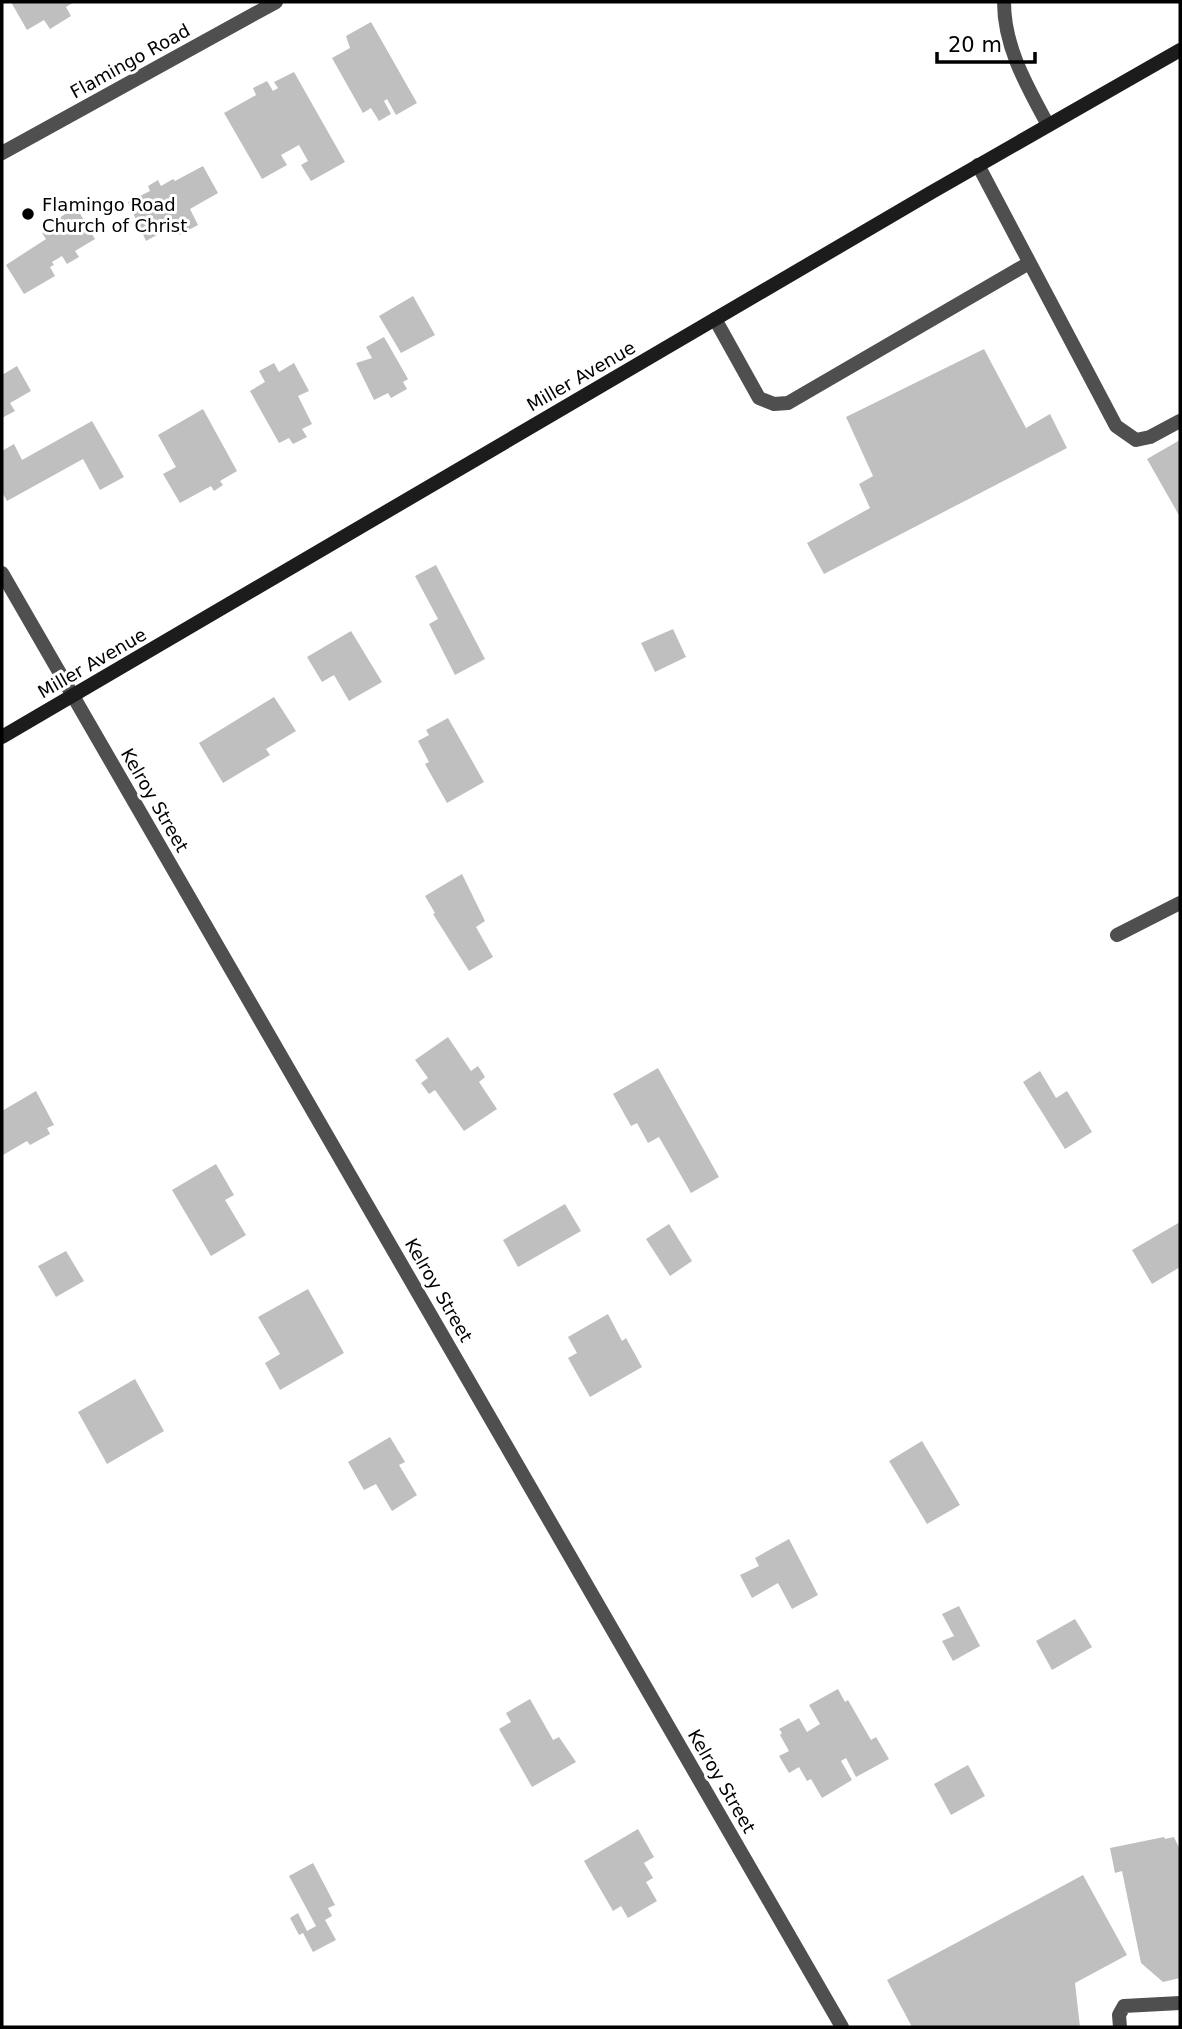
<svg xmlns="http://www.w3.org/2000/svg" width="1182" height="2029" font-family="'DejaVu Sans',sans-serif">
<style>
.building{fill:#bfbfbf}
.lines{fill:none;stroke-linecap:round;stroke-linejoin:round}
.lane{stroke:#4f4f4f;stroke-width:14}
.street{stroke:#4f4f4f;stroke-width:14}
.secondary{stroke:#1c1c1c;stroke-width:14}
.poi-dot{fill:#000;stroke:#fff;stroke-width:2.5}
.labels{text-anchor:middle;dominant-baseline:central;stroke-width:6;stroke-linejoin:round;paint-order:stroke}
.street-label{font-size:18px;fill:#000;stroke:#fff}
.poi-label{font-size:18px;fill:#000;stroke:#fff;text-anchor:start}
</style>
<rect width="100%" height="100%" fill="#fff"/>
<path class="building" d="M11,2H74L66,7L71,16L50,29L44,20L27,30Z
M371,22L417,103L396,115L387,99L384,101L391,114L379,121L371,108L363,113L332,58L350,48L346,36Z
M294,72L345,162L311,181L301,165L308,161L299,145L281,155L287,165L262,179L224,113L256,95L253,88L267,81L273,91L278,88L274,82Z
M203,166L218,193L190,209L198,225L179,235L175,225L146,241L128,202L150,191L148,186L158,180L161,186L173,179L175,181Z
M76,207L95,239L75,251L79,257L67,264L62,256L52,262L54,265L50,267L55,276L24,294L6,265L46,239L42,233L52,227L56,233L61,230L56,220Z
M413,296L435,335L401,353L379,316Z
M384,337L408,379L403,382L407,389L391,398L388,393L374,400L356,363L372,358L366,347Z
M984,349L1026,428L1050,414L1067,448L824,574L807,543L870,508L859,484L873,476L846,417Z
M274,363L279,372L294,363L309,391L298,396L312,424L302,429L307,437L293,444L289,438L279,443L250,391L265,382L259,371Z
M17,366L31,391L10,403L15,411L2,418V375Z
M203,409L237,471L220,481L223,485L214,491L211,486L180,503L163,474L176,467L158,435Z
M92,421L124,477L100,490L83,459L7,501L2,492V451L14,444L22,460Z
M1180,440V517L1147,459Z
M436,565L485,659L455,675L429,624L438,619L415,576Z
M673,629L686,657L655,672L641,643Z
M351,631L382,682L349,701L334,675L322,682L307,657Z
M274,697L296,731L266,749L270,755L223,783L199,743Z
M448,718L484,782L447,803L425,764L429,762L418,741L429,735L426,730Z
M462,874L485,921L476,927L493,957L469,971L433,914L435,913L425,896Z
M448,1037L471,1071L478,1066L485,1077L479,1082L497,1109L464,1131L435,1090L429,1094L421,1083L428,1078L415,1060Z
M658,1068L719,1177L691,1193L659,1137L648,1143L637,1123L631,1126L613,1094Z
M1040,1071L1056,1098L1067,1091L1092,1132L1065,1149L1023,1082Z
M36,1091L54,1125L47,1128L50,1134L30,1145L27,1141L3,1155L2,1111Z
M216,1164L234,1195L225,1200L246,1235L211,1256L172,1190Z
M565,1204L581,1231L518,1267L503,1240Z
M1180,1222V1267L1152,1284L1132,1250Z
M669,1224L692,1261L670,1276L646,1239Z
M66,1251L84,1281L56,1297L38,1266Z
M308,1289L344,1353L280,1390L265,1363L280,1354L258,1317Z
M608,1314L622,1341L626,1338L642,1367L590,1397L568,1358L577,1353L568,1337Z
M135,1379L164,1431L107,1464L78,1412Z
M390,1437L405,1462L399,1465L417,1495L392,1511L376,1484L364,1490L348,1462Z
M922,1441L960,1505L927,1524L889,1461Z
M789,1539L818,1595L792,1609L778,1583L752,1598L740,1575L759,1566L755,1558Z
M959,1606L980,1646L953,1661L942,1641L954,1636L942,1614Z
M1075,1619L1092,1647L1052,1670L1036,1641Z
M838,1689L845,1702L848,1700L871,1740L876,1737L889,1759L856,1777L846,1758L841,1761L852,1780L822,1798L811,1779L807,1781L799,1767L789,1773L779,1756L789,1751L780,1735L782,1733L779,1729L799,1718L807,1732L820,1724L809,1705Z
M530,1699L553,1740L559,1737L576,1762L532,1787L499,1729L511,1722L506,1713Z
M968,1765L985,1796L951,1815L934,1784Z
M638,1829L654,1857L644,1863L653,1878L646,1882L657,1901L628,1918L621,1906L613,1911L584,1861Z
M1164,1837L1165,1839L1174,1837L1180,1850V1978L1163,1982L1141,1963L1122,1871L1115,1873L1110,1848Z
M313,1863L335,1905L328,1908L332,1916L325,1920L336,1940L313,1952L303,1933L299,1935L290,1918L298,1913L307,1931L316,1926L289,1876Z
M1083,1875L1127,1955L1075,1983L1080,2027H912L887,1980Z"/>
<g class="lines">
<path class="lane" d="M1004,2C1004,47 1027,86 1048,125
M978,165L1116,426L1136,440L1150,437L1180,421
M715,319L759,398L774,404L788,403L1029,263
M1117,935L1180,903
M1120,2027L1119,2015L1124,2006L1180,2003"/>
<path class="street" d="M2,153L276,2
M2,573L842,2027"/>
<path class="secondary" d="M2,737L932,192L1180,50"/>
</g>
<circle class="poi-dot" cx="28" cy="214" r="7"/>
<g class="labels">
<g class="street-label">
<text transform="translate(130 61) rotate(-29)">Flamingo Road</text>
<text transform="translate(581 376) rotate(-30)">Miller Avenue</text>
<text transform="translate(92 663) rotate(-30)">Miller Avenue</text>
<text transform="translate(155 800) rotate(60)">Kelroy Street</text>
<text transform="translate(439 1290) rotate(60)">Kelroy Street</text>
<text transform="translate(722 1781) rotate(60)">Kelroy Street</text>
</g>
<g class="poi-label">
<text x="42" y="204">Flamingo Road<tspan x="42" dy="21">Church of Christ</tspan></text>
</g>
</g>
<rect width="1182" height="2029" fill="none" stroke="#000000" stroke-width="7"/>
<path d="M937 52v10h98v-10" fill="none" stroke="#000000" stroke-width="3.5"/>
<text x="948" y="52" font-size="21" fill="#000000" stroke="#ffffff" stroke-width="5" paint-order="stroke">20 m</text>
</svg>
